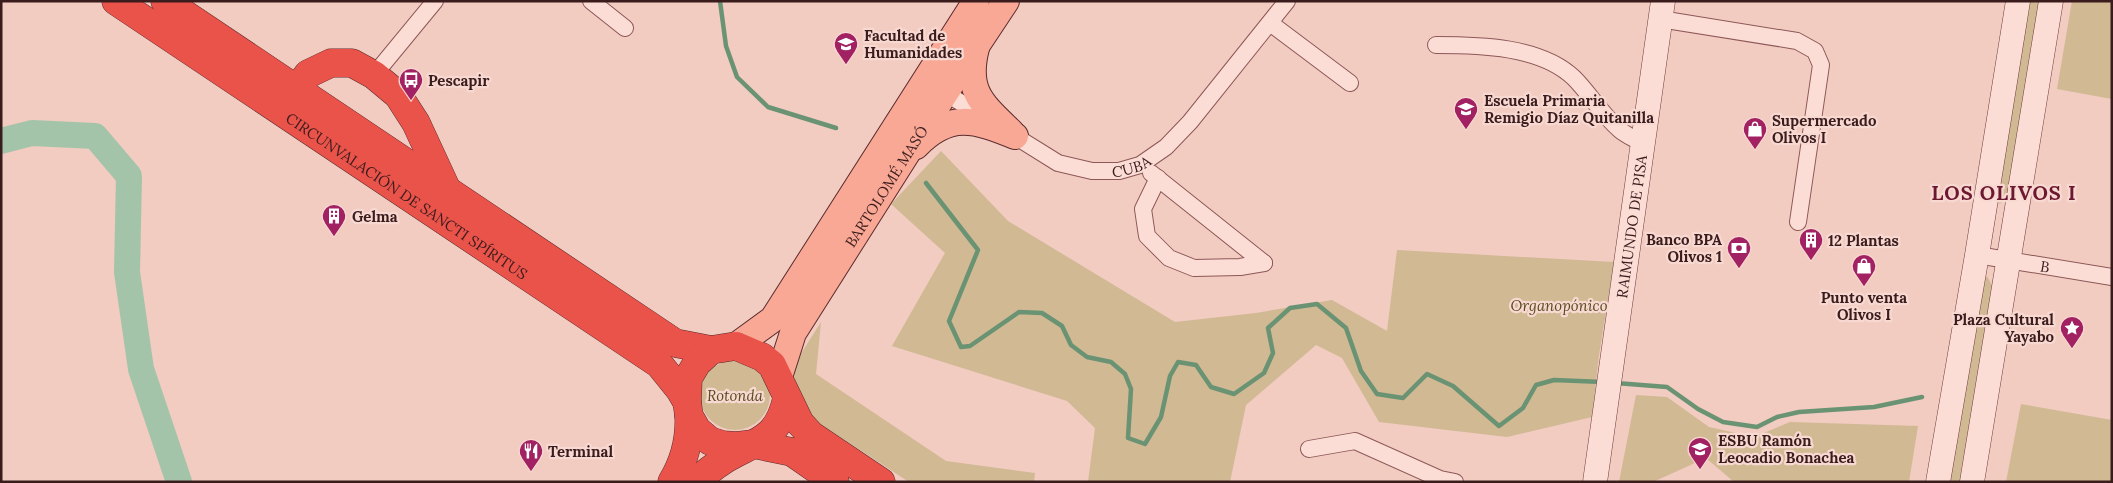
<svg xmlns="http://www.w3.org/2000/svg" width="2113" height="483" font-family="Lora,serif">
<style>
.green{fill:#d1b994}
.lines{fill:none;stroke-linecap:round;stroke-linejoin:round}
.stream{stroke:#6a9374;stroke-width:4.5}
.river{stroke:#a4c4aa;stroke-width:26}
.street-casing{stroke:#8d5857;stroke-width:18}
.secondary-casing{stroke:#6f3a3a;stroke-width:25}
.primary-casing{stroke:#5a2b2d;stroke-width:28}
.highway-casing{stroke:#5a2b2d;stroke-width:29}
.street{stroke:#fcddd5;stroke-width:16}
.secondary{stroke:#fcddd5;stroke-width:24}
.primary{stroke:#f8a895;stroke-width:26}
.highway{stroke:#e9534a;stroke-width:28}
.labels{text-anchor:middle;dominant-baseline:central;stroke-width:4.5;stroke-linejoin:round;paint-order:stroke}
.poi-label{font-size:15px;font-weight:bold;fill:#3b1c1d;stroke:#f8d9d1;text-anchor:start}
.street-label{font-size:15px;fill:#3b1c1d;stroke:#f8d9d1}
.park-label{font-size:15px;font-style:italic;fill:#5a4c21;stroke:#f8d9d1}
.district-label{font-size:20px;font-weight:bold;letter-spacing:1px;fill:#6c1830;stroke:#f8d9d1}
</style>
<rect width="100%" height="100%" fill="#f2cbc1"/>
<path class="green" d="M2025,1H2041L2010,197L1999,204L1994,193Z
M2072,1H2112V99L2057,89Z
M941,151L1008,221L1175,322L1256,313L1332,300L1387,331L1397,250L1614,262L1599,355L1592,417L1507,437L1379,422L1342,358L1316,345L1246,405L1230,482H1088L1095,428L1067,401L892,346L945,253L891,204Z
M1987,276L1994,289L1962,482H1945L1979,286Z
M821,322L816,374L946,461L1035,473L1034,482H909L811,418L794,382L795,363Z
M700 395a35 35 0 1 1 70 0a35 35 0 1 1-70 0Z
M1636,395L1667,397L1709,427L1754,437L1790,422L1918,426L1909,482H1734L1706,458L1653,482H1619Z
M2021,404L2112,420V482H2006Z"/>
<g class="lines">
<path class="stream" d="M720,1L726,46L737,77L768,107L836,128
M926,183L978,250L949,321L961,347L970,346L1019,312L1042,313L1062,326L1071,345L1087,357L1111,362L1125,374L1131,389L1128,438L1145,444L1161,417L1170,376L1178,362L1196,365L1211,387L1234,394L1264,373L1273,353L1268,328L1290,308L1317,304L1346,328L1361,371L1377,394L1403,398L1427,374L1453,386L1499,426L1523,408L1536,385L1554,380L1603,382
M1616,383L1667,387L1698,409L1723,422L1757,427L1777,417L1799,412L1874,407L1922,397"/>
<path class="river" d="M1,141L32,133L95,136L129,176L127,272L141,369L179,482"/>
<g class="street-casing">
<g id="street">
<path d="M591,1L625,28"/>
<path d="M1660,19L1797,41L1815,51L1821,65L1798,222"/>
<path d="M1270,23L1350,83"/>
<path d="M1436,45C1479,45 1541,46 1574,78C1590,94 1602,115 1620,130C1626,135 1635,139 1643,144"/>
<path d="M374,75L435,1"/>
<path id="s1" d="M939,89L1058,163L1092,171H1119L1140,165L1166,147L1190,122L1287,1"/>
<path d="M1151,173L1264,263"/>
<path d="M1158,178L1143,209L1147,236L1169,258L1194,268L1240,267L1264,263"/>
<path id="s2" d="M1977,255L2112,277"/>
<path d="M1309,449L1355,441L1440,479L1455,482"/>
</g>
</g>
<g class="secondary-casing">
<g id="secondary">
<path id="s3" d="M1595,482L1663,1"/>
<path d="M1938,482L1977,255L2018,1"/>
<path d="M1972,482L2051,1"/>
</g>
</g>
<g class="primary-casing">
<g id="primary">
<path d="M976,48C965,91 982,104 1011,132"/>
<path d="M916,146C950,111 975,120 1015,136"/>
<path d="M736,346L773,319L976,1"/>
<path id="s4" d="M779,377L793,333L945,93L1006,1"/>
</g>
</g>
<g class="highway-casing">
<g id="highway">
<path id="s5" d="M116,1L659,364L680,390L687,402"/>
<path d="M165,1L675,343L711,350"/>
<path d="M286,104L308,74L331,63H352L374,75L398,95L416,123L447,190"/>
<path d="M672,482C684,462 690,439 689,416"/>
<path d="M696,482C705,473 716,465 727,458C759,440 778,439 787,398"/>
<path d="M835,482L792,452L753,444L737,446L723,445L710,441L697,430L689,416L687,402L688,378L697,363L711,350L736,346L762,357L772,365L800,423L811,435L881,482"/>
</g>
</g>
<use href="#street" class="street"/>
<use href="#secondary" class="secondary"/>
<use href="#primary" class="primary"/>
<use href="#highway" class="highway"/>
</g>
<defs>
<g id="university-pin" transform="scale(1.25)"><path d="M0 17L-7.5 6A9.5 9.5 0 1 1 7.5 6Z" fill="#a22162" stroke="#f8d9d1"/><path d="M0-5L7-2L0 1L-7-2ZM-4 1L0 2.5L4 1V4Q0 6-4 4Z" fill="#fff"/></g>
<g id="bus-pin" transform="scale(1.25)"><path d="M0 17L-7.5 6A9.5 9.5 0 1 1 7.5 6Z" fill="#a22162" stroke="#f8d9d1"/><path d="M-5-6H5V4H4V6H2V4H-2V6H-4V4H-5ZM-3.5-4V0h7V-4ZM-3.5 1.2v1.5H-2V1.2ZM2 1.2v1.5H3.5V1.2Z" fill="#fff"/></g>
<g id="school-pin" transform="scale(1.25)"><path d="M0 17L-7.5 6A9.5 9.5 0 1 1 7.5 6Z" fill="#a22162" stroke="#f8d9d1"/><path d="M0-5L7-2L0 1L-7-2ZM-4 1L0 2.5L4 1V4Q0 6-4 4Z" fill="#fff"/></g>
<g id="shop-pin" transform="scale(1.25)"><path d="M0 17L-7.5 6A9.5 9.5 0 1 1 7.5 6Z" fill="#a22162" stroke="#f8d9d1"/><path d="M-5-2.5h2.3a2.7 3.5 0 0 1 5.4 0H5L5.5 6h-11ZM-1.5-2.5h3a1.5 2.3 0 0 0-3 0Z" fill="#fff"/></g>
<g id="building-pin" transform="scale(1.25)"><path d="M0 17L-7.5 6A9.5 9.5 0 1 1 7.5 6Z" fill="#a22162" stroke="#f8d9d1"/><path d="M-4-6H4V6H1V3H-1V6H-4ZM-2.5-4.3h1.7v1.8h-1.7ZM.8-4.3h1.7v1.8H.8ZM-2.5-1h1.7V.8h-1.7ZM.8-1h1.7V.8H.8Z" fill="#fff"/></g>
<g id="bank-pin" transform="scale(1.25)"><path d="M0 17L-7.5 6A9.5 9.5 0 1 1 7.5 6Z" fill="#a22162" stroke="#f8d9d1"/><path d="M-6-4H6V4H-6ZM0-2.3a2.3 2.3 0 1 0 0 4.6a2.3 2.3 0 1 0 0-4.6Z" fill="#fff"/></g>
<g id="sight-pin" transform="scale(1.25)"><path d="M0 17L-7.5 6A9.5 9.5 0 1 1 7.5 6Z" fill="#a22162" stroke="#f8d9d1"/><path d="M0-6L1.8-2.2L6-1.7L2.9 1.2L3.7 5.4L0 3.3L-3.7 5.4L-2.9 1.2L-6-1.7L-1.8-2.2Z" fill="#fff"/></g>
<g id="restaurant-pin" transform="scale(1.25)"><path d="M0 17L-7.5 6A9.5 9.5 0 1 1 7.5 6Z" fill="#a22162" stroke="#f8d9d1"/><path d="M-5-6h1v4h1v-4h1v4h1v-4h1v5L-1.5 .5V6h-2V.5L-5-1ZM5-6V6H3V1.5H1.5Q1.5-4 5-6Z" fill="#fff"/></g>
</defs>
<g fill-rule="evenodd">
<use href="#university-pin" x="846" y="44"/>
<use href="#bus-pin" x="411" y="80"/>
<use href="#school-pin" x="1466" y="109"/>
<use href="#shop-pin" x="1755" y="129"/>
<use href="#building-pin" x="334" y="216"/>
<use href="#building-pin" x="1811" y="240"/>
<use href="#bank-pin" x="1739" y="248"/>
<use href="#shop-pin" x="1864" y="266"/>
<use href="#sight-pin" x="2072" y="328"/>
<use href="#school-pin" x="1700" y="449"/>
<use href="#restaurant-pin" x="531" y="451"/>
</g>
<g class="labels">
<g class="poi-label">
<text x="864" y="35">Facultad de<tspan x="864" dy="17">Humanidades</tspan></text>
<text x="428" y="80">Pescapir</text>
<text x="1484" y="100">Escuela Primaria<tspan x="1484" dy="17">Remigio Díaz Quitanilla</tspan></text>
<text x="1772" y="120">Supermercado<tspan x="1772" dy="17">Olivos I</tspan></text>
<text x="352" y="216">Gelma</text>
<text x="1722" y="239" text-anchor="end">Banco BPA<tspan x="1722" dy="17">Olivos 1</tspan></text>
<text x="1828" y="240">12 Plantas</text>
<text x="1864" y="297" text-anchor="middle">Punto venta<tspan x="1864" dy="17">Olivos I</tspan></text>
<text x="2054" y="319" text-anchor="end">Plaza Cultural<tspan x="2054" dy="17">Yayabo</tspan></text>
<text x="1718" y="440">ESBU Ramón<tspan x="1718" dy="17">Leocadio Bonachea</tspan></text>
<text x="548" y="451">Terminal</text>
</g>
<g class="street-label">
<text stroke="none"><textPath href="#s1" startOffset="215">CUBA</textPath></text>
<text stroke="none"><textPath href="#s4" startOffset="220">BARTOLOMÉ MASÓ</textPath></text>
<text stroke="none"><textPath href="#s5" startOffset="350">CIRCUNVALACIÓN DE SANCTI SPÍRITUS</textPath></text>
<text stroke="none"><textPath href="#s3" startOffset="258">RAIMUNDO DE PISA</textPath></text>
<text stroke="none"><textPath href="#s2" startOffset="69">B</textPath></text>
</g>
<g class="park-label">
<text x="1559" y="305">Organopónico</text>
<text x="735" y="395">Rotonda</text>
</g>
<g class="district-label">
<text x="2004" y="192">LOS OLIVOS I</text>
</g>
</g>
<rect width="2113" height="483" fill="none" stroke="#3b1c1d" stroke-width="5"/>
</svg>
